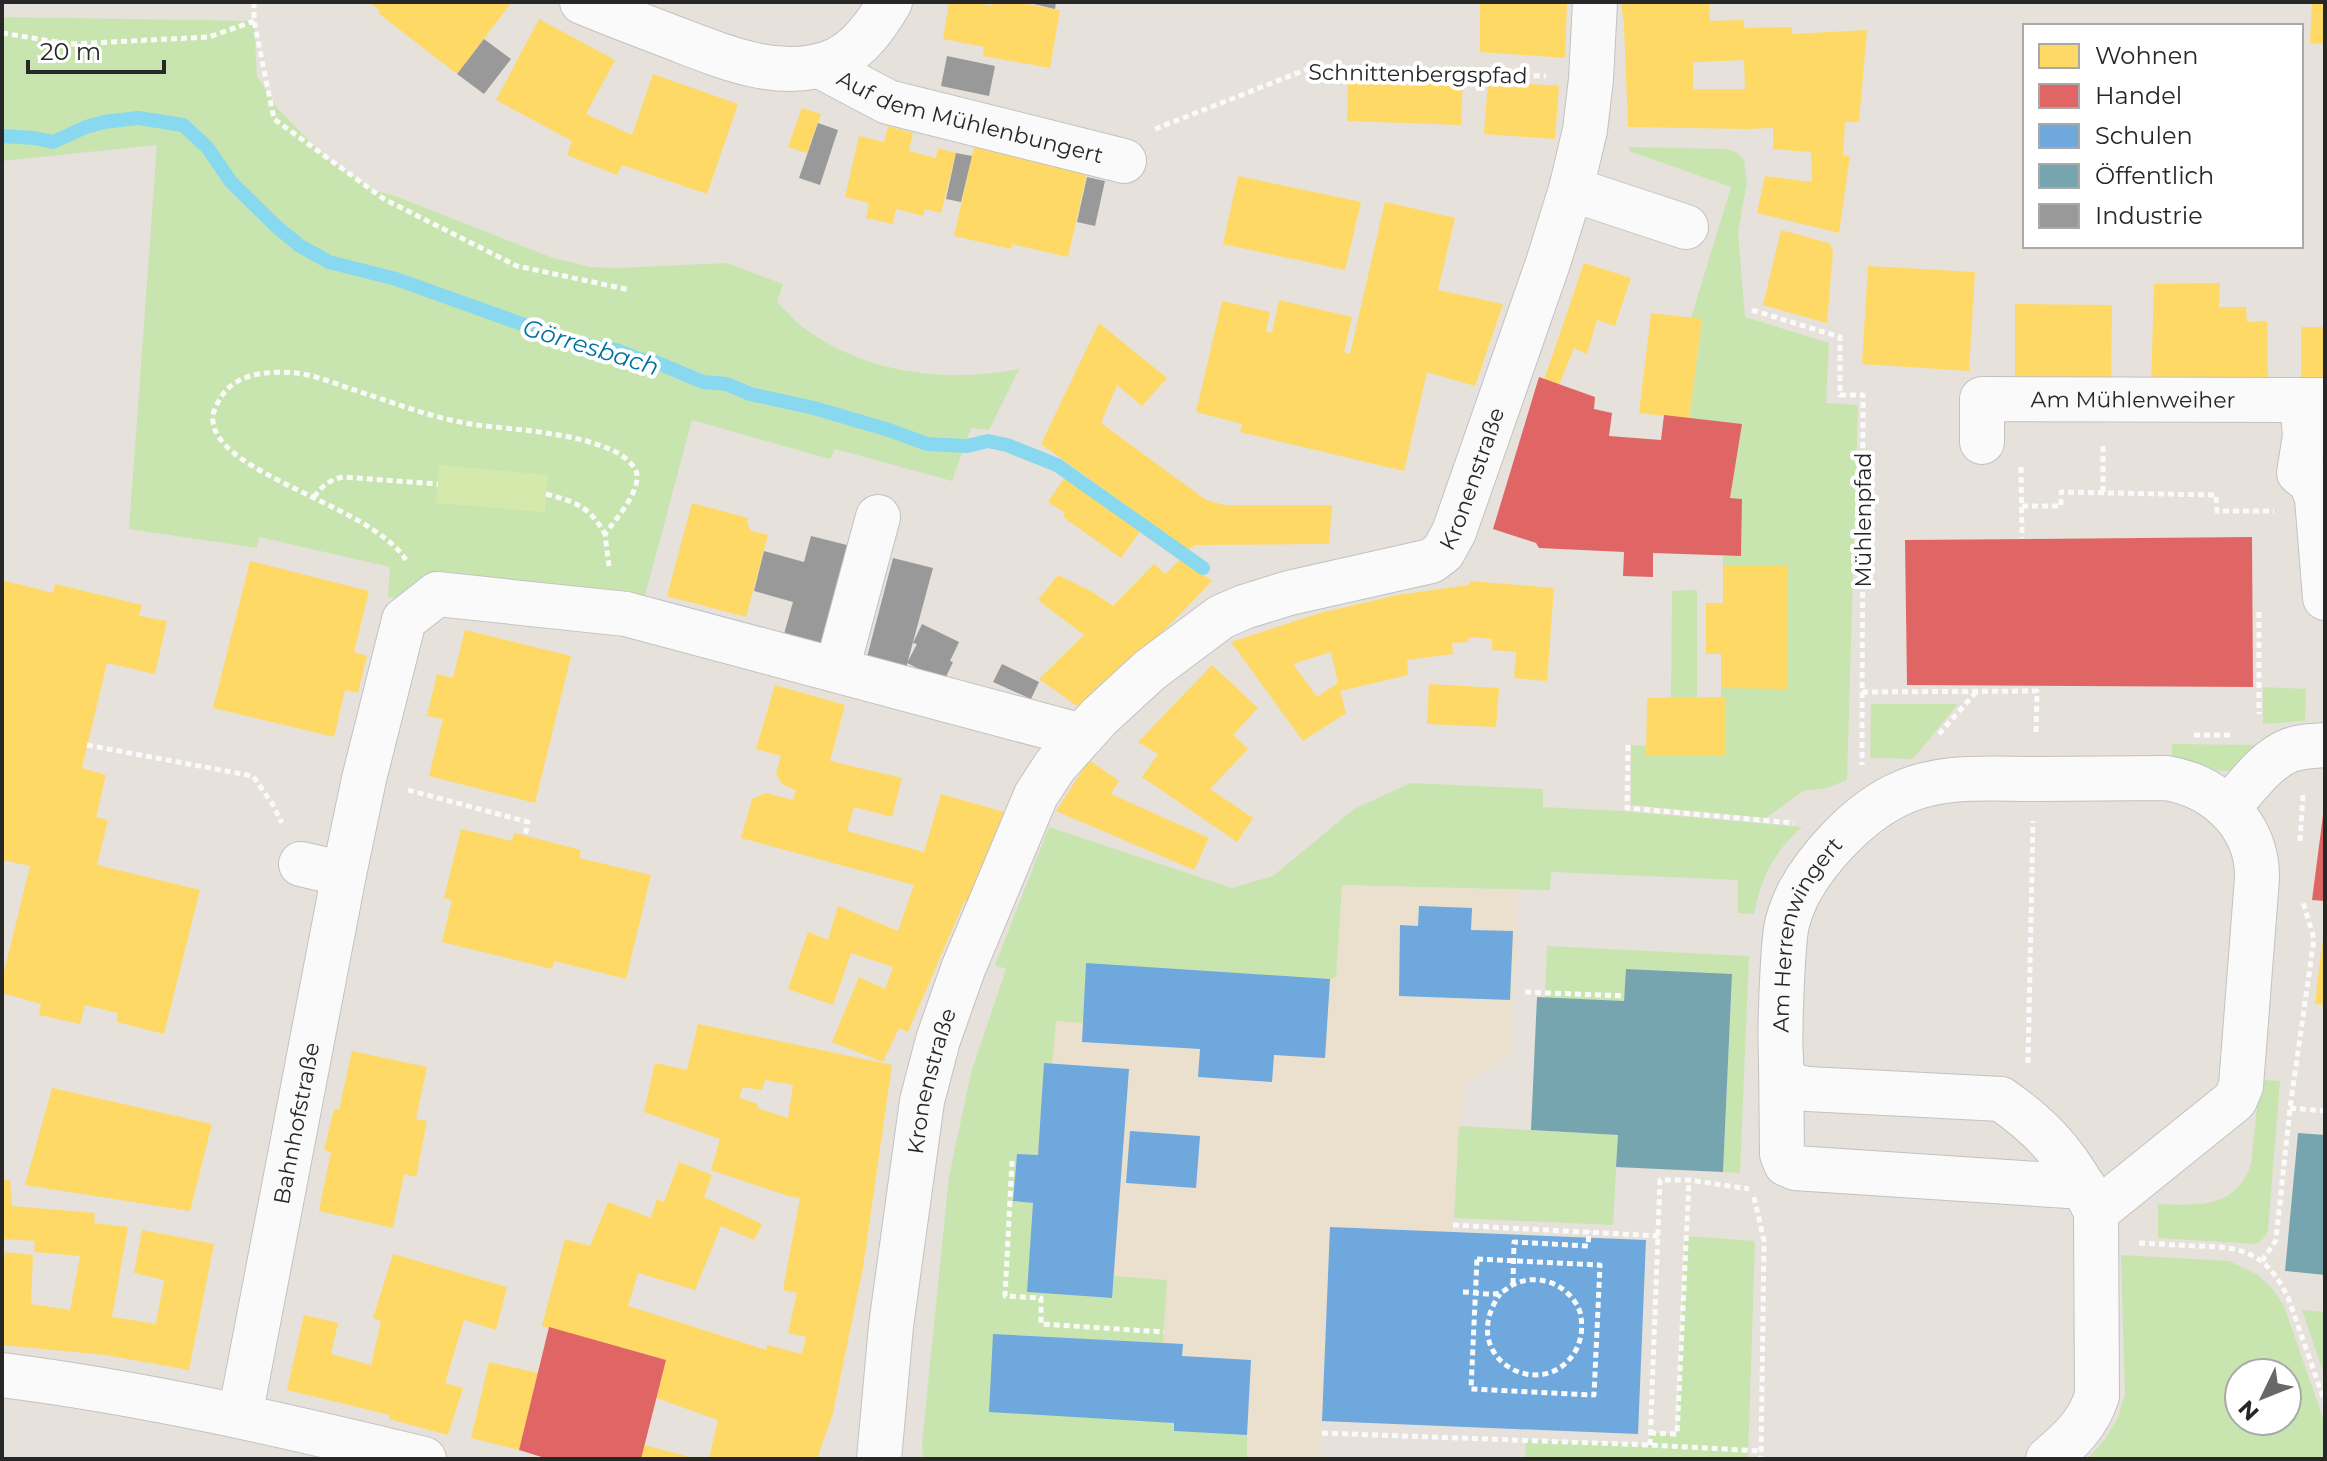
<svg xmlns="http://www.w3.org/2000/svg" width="2327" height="1461" font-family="Montserrat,sans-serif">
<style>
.education{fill:#ebe0ce}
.green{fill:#c8e5b0;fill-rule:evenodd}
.pitch{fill:#d6e9ad}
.homes{fill:#ffd966;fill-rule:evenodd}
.shops{fill:#e06666}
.schools{fill:#6fa8dc}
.public{fill:#76a5af}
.industry{fill:#999}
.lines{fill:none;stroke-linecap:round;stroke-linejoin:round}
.stream{stroke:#88d9ef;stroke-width:14}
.minor-casing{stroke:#c3c1c2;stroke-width:46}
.path{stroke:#fbfafa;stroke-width:5;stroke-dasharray:6 4;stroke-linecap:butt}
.minor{stroke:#fbfafa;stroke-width:44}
.labels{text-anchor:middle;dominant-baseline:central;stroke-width:8;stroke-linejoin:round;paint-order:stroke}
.street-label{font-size:22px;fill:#272727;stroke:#fff}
.water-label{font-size:24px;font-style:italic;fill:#02719f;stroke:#fff}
</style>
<rect width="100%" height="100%" fill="#e6e1db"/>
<path class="education" d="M1049,827L1232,888L1273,876L1342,885L1518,890L1512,1055L1465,1084L1464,1102L1459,1126L1452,1232L1330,1227L1321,1459H924L922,1455L949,1177L971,1073L1006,969L995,965Z"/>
<path class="green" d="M2,17L254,21L257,76L278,109L324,156L372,190L395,196L553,258L591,267L618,268L726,263L783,284L777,302C786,311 794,321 804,328C866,374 946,383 1019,369L989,430L971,428L952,481L835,449L830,459L692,420L643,603L388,597L390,567L259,537L257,548L129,529L157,145L2,161Z
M1629,147L1725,149L1736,152L1744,160L1745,168L1747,182L1738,233L1745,317L1829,343L1826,403L1858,405L1847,780L1827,788L1803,791L1766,818L1631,805V745L1647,746V756H1726V698H1721V688H1787V567L1723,566V556H1741L1742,499L1730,498L1741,424L1689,419L1702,320L1691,318L1731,187L1629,151Z
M1697,590V697L1671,698L1672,591Z
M2263,687L2306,689L2305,721L2263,724Z
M1871,704H1958L1913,759L1870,758Z
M2172,744L2257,745L2252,761L2234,771L2172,769Z
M1411,783L1543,789V807L1623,811L1802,827C1774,852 1761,877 1754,914L1738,913V880L1551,872L1550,890L1342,885L1336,977L1330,979L1086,964L1083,1023L1056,1021L1052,1063H1044L1038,1155L1017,1154L1013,1201L1033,1203L1028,1292L1111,1298L1114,1276L1167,1280L1163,1343L994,1334L1174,1423V1431L1247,1435V1459H924L922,1443L949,1177L971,1073L1006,969L995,965L1049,827L1232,888L1273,876L1354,809Z
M1547,946L1749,956L1740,1173L1723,1172L1732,974L1627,969L1624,1001L1545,998Z
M2260,1080L2280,1081L2268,1230C2265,1237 2263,1241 2255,1244L2158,1238V1204C2198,1205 2235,1210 2251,1164Z
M1459,1126L1618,1135L1613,1225L1454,1218Z
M1685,1236L1755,1241L1748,1459H1525L1526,1440L1649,1445L1650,1433L1677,1434Z
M2121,1255L2229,1261L2258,1275L2271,1287L2284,1306L2325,1424V1459H2087L2106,1438L2118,1417L2125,1394ZM2239,1373H2287V1421H2239Z
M2302,1310L2325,1312V1377Z"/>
<path class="pitch" d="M439,465L548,475L545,512L436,503Z"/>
<path class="homes" d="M369,2H512L457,74L378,13L380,11Z
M949,2H972L992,6L993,2H1015L1060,10L1050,68L983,56L984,47L943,39Z
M1480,2H1567L1565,58L1480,52Z
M1621,2H1709L1710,21L1744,20V28L1792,27V34L1867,30L1859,122H1845L1843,155L1850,156L1839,233L1757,213L1765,176L1812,182L1811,152L1773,149V128L1747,129L1628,127L1624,24ZM1744,60L1745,89H1693V62Z
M2312,2H2325V44L2310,43Z
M539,19L615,60L586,114L632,135L653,74L738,104L707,194L622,165L617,175L567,155L572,141L496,100Z
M1348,74L1463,78L1461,125L1347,121Z
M1488,81L1559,86L1555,139L1484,134Z
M802,108L821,114L807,153L788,147Z
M888,126L913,133L909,151L936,158L938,148L956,153L941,213L925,209L923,216L896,209L893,224L866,218L869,203L845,197L859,136L884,142Z
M974,147L1031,160L1088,169L1068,257L1012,244L1011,249L954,236Z
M1238,176L1361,202L1345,270L1223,244Z
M1385,202L1455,218L1438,290L1503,304L1475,386L1427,372L1404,471L1240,432L1242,424L1196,412L1222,301L1270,312L1266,331L1272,333L1279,300L1352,317L1344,352L1350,354Z
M1781,230L1829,243L1833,252L1827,323L1763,305Z
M1584,263L1631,278L1615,326L1597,320L1587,354L1574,348L1559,385L1544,380Z
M1868,266L1975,272L1969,371L1862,364Z
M2220,283L2219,307H2246L2247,322L2267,321L2268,387L2151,390L2154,284Z
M2015,304L2112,305L2111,384H2015Z
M1651,313L1702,319L1689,419L1639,413Z
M1099,323L1167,378L1142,406L1117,385L1101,423L1206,500L1224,505H1332L1329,544L1195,545L1188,550L1041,444Z
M2301,327H2325V388H2301Z
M1065,477L1141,530L1121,558L1063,517L1065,513L1048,502Z
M692,503L748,518L747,524L751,531L768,535L746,617L667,596Z
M1181,559L1212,581L1151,644L1081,709L1039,679L1084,635L1038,600L1058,575L1091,591L1113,606L1154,564L1165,574Z
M250,561L369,591L354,652L367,656L358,693L345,690L334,737L213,708Z
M1723,566H1787V689L1721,688V654H1706V603H1723Z
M2,580L53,593L55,584L142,605L139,616L167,621L155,674L107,663L82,768L106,775L96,817L108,820L97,865L200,890L164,1034L117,1022L118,1013L85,1005L80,1024L39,1015L41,1004L2,993V980L30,866L2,860Z
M1470,581L1554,588L1547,681L1514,678L1516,652L1492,650V639L1469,637L1468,642L1452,643L1453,654L1407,660L1408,675L1340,691L1346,713L1303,741L1231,642L1320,613L1398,595L1469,585ZM1331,652L1338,683L1317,697L1293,664Z
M465,630L571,656L535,803L429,776L443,719L427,716L437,674L453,678Z
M1212,665L1258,708L1233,735L1248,749L1210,789L1253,818L1237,842L1142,777L1158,754L1138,742Z
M1429,684L1499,688L1496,727L1427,724Z
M775,685L845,705L830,761L902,778L892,817L854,807L847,831L924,852L941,794L1004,812L967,903L965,900L908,1032L899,1028L883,1062L832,1042L859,977L885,989L893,967L851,953L833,1005L788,989L808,932L828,940L838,906L898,931L914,885L741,838L752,799L766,793L793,800L796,790L783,785L776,774L781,756L756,749Z
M1726,697V756H1646L1647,698Z
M1089,760L1119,781L1111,794L1209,838L1194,870L1056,811Z
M461,829L512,841L514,833L581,850L579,858L651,875L626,979L554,961L552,969L442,942L452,900L444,898Z
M2322,943H2325V1005L2315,1004Z
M698,1024L892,1065L863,1268L833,1413L817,1459H709L718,1420L656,1398L666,1360L542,1326L565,1239L590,1246L608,1202L651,1218L657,1199L664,1202L679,1162L712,1175L704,1197L762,1224L754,1240L721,1226L695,1290L638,1273L628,1306L766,1350L767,1345L802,1354L806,1337L788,1333L797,1293L783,1290L800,1198L788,1196L711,1170L720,1139L644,1112L655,1063L687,1070ZM765,1080L793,1085L788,1118L757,1108L758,1104L739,1098L743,1087L762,1090Z
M352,1051L427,1067L416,1119L427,1121L416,1177L404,1174L393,1228L319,1211L331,1152L324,1150L334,1109L339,1110Z
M52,1088L212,1124L190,1211L25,1185Z
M2,1180H10L12,1206L95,1213L94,1223L128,1227L112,1317L156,1324L164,1280L134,1273L142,1230L214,1244L189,1370L105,1355L2,1345V1275L5,1252L33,1255L31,1304L70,1310L80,1256L34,1252L35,1241L2,1239Z
M393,1254L507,1287L496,1330L464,1320L445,1383L463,1388L448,1435L389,1419L390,1415L287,1390L304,1315L338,1323L331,1354L371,1365L381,1321L373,1318Z
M489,1362L538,1373L519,1450L471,1438Z
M644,1445L694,1458V1459H641Z"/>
<path class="shops" d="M1539,377L1595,397L1594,409L1612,413L1609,436L1661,440L1664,415L1742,424L1730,498L1742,499L1741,556L1653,553V577L1623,576L1624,552L1539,548L1536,543L1493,529Z
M2252,537L2253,687L1907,685L1905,540Z
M2323,815H2325V901L2312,900Z
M549,1327L666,1360L641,1459H548L519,1450Z"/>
<path class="schools" d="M1419,906L1472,908L1471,930L1513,931L1510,1000L1399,996L1400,925L1418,926Z
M1086,963L1330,979L1325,1058L1274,1055L1272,1082L1198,1077L1200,1049L1082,1042Z
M1044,1063L1129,1069L1112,1298L1027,1292L1033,1203L1013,1201L1017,1154L1038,1155Z
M1130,1131L1200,1136L1196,1188L1126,1183Z
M1330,1227L1646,1240L1638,1434L1322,1421Z
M993,1334L1183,1344L1182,1356L1251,1360L1247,1435L1174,1431V1423L989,1412Z"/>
<path class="public" d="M1626,969L1732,974L1723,1172L1616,1167L1618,1135L1531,1130L1537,997L1624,1001Z
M2298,1133L2325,1135V1275L2285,1271Z"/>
<path class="industry" d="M1025,2H1056L1055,9Z
M484,39L511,59L484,94L457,74Z
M947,56L995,66L989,96L941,86Z
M818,123L838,130L820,185L799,178Z
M956,153L972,156L961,202L946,199Z
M1087,177L1105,181L1095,226L1077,222Z
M811,536L851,546L824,645L784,634L793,602L754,591L764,551L804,562Z
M893,558L933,568L906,668L867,657Z
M922,624L959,642L950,661L953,662L944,681L907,663L917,644L913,643Z
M1002,664L1039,682L1031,699L993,682Z"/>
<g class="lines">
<path class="stream" d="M2,136L34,138L53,142L86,127L104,122L138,118L183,125L207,147L231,182L277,227L300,246L329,262L396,279L522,324L561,341L616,350L639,359L653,361L703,382L727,384L750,394L814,408L889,430L927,444L967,446L988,441L1007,445L1057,465L1203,568"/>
<g class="minor-casing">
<g id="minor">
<path d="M582,2C611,14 640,25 669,36C719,55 782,84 836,60C860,49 877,24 890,2"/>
<path id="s1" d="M820,66L888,102L1124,161"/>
<path d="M1571,189L1686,227"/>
<path d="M2302,400L2305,436L2299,473L2311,482L2317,498L2325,598"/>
<path id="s2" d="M1982,442V399L2325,400"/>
<path d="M837,669L878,517"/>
<path d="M2228,807C2246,789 2264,761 2288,751C2299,746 2313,746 2325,745"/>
<path d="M344,874L364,779L404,620L437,594L626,614L1082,736"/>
<path d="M1781,1058L1782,1154L1786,1164L1795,1168L2084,1187"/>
<path d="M2,1375C145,1393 284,1425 424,1459"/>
<path id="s3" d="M240,1416L344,874L301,864"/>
<path id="s4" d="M879,1459L891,1326L922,1101L938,1040L963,969L1036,795L1055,766L1099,717L1150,670L1221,617L1244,607L1289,593L1431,561L1443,552L1454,532L1548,263L1571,189L1585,130L1591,79L1595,2"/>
<path id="s5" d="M2048,1459C2070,1441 2088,1424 2097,1396L2096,1212C2073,1162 2046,1130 2001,1099L1808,1089C1797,1087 1788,1085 1783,1074C1777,1059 1783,950 1786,929C1788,917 1793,905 1798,894C1818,857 1857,815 1895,796C1940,773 1990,779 2038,779C2081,779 2123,778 2166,778C2216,786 2258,825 2257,878L2241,1086L2235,1100L2096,1212"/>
</g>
</g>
<path class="path" d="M254,2V21L274,119L384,199L517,266L630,290
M2,33L70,44L209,37L254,21
M1155,129L1305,70L1546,76
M1752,310L1840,337V395H1863L1862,765
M2021,467L2022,538
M2103,492V445
M546,494C576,502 589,506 605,534
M314,497C322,486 329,480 343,477L438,484
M2022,506H2061V492L2216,495L2217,511H2274
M406,560C372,506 219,475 213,422C211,413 218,402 223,394C240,372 270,371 296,373C313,375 332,382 348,388C390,401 433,419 477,425C514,430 619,434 636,471C643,489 615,520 605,534L609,566
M2259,612V714
M1862,692L2037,691L2036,735
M1939,734L1977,691
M2194,735H2232
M87,745L253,776L273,805L282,823
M1628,745L1627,808L1794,823
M408,790L528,822L525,836
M2300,841L2303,795
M1525,992L1625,996
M2028,1063L2033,821
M2290,1108L2325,1111
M1012,1161L1005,1296L1041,1298V1324L1164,1332
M1754,1197L1764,1241L1761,1459
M1453,1225L1659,1236
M2139,1243C2158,1244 2177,1245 2196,1246C2244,1247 2265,1252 2288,1297L2325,1403
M1477,1259L1600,1265L1594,1395L1471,1389Z
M2262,1261L2276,1240L2290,1108L2314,939L2303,902
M1513,1284L1514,1242L1588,1246L1589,1231
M1463,1292C1473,1292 1489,1296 1499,1293C1501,1293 1508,1288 1509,1287C1519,1280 1534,1278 1545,1281C1560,1284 1575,1297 1580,1312C1583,1324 1582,1337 1577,1348C1547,1407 1454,1360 1500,1294
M1322,1433L1650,1445L1762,1451
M1650,1433L1677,1434L1689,1180
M1650,1445L1660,1180H1689L1749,1189"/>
<use href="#minor" class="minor"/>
</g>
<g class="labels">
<g class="street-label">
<text transform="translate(1418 74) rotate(1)">Schnittenbergspfad</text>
<text stroke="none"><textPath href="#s1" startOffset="160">Auf dem Mühlenbungert</textPath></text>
<text stroke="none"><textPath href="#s2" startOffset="194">Am Mühlenweiher</textPath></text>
<text stroke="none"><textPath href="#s4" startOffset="1258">Kronenstraße</textPath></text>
<text transform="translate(1863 520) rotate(-90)">Mühlenpfad</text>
<text stroke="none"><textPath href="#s5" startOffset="784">Am Herrenwingert</textPath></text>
<text stroke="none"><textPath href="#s4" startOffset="382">Kronenstraße</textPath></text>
<text stroke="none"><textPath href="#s3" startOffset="298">Bahnhofstraße</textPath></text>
</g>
<g class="water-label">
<text transform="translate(591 347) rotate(17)">Görresbach</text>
</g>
</g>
<rect width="2327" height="1461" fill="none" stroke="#272727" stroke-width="8"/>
<rect x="2023" y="24" width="280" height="224" fill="#ffffff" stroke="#a9a9a9" stroke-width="2"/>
<rect x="2039" y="44" width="40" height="24" fill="#ffd966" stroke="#a9a9a9" stroke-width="2"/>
<text x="2095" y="64" font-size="24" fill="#272727">Wohnen</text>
<rect x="2039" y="84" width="40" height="24" fill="#e06666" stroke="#a9a9a9" stroke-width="2"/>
<text x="2095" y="104" font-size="24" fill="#272727">Handel</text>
<rect x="2039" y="124" width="40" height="24" fill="#6fa8dc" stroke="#a9a9a9" stroke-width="2"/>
<text x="2095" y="144" font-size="24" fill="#272727">Schulen</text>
<rect x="2039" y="164" width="40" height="24" fill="#76a5af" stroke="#a9a9a9" stroke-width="2"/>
<text x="2095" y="184" font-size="24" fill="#272727">Öffentlich</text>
<rect x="2039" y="204" width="40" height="24" fill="#999999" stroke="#a9a9a9" stroke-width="2"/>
<text x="2095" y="224" font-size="24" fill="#272727">Industrie</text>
<g transform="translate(2263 1397) rotate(227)"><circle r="38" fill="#ffffff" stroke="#a9a9a9" stroke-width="2"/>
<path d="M0-6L14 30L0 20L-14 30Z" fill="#6a6866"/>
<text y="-12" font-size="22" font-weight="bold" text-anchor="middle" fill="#272727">N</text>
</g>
<path d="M28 60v12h136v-12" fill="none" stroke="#272727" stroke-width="4"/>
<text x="40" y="60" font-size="24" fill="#272727" stroke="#ffffff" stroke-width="6" paint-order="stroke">20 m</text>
</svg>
